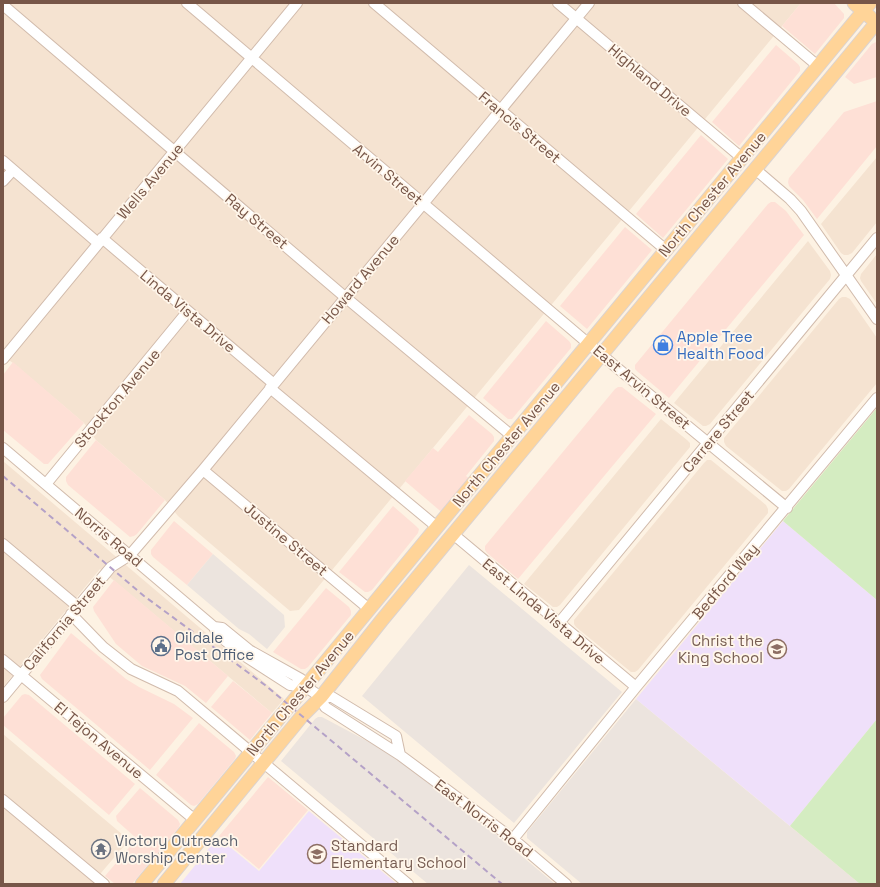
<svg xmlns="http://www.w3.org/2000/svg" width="880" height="887" font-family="'Space Grotesk',sans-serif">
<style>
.residential{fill:#f5e3d1}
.commercial{fill:#fee0d6}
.industrial{fill:#ece4de}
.education{fill:#efe0fa}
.green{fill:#d4ecc1}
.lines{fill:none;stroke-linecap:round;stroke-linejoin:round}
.minor-casing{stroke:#d1bbac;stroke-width:12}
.major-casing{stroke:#dcd3cf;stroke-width:15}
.minor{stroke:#fff;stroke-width:10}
.major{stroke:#ffd498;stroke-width:13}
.rail{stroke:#b4a1c7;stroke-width:2;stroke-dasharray:6 4;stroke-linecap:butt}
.labels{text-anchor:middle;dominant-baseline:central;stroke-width:3.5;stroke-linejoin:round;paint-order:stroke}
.street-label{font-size:15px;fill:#775648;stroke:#fff6ea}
.shop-label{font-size:15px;fill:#366cbe;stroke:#fff6ea;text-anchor:start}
.service-label{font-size:15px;fill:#4e5e75;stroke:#fff6ea;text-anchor:start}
.education-label{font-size:15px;fill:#785e54;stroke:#fff6ea;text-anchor:end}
.worship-label{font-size:15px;fill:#5b616d;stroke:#fff6ea;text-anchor:start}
</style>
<rect width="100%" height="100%" fill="#fdf2e3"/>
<path class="residential" d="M3,3H801L299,610L290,611L178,516L165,500L96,440L84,423L13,363L3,356Z
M877,157V222L852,253L848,255H844L841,253L821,224Z
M808,241L830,271L831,275L830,279L710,424L706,426H703L674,403Z
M877,254V304L861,281L860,278L861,274Z
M842,297H846L850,299L877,338V383L789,489L786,491H782L726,446L724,442V438L839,299Z
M661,419L687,440L690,443V447L560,605L557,607H553L524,584Z
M707,460H711L766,505L768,509V513L638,670L635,672H631L576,627L574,624V620L704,463Z
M3,461L284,699L272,713L100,569L3,687Z
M3,734L129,840L101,873L96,884H3Z"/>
<path class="commercial" d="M801,3H834L844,14V18L815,54L782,26Z
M876,42H877V77L854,84L845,77L872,44Z
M776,45L798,64L800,67V71L739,146L712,122Z
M877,101V146L817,219L803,200L789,186L788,182L789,178L844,112Z
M701,135L728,159L663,238L636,214Z
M771,202H775L786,211L804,235L669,398L638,372L635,369V365L768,204Z
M625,227L652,250L587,329L560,306Z
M546,321L569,341L571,344V348L512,419H508L483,398Z
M13,362L84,423L48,464H44L3,430V375Z
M618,387H622L656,414L518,579L487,553L485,550V546L615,389Z
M469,415L492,434L494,437V441L466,476L473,481L445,515L405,481L433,448L438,452Z
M96,440L165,500L137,534L134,536L130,537L68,485L66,481V477Z
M393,506L416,526L419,529L418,533L372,590L368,592H365L339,572Z
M174,521L213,554L187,585L153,557L151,554V550Z
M114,580L228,676L206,703L185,686L142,666L116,644L94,611L93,607Z
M326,588L349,607L351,611V615L308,667L305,669H301L273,652Z
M71,633L126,679L139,687L174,704L193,718L150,770L42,679L40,675Z
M233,681L272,713L250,740L211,707Z
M25,694L29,695L135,784L109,815L3,725V718L22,695Z
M199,723L234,752L236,756L235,759L198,804L194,806L191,805L156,775Z
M268,777L308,810L259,869L219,836Z
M140,788L178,820L180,824L179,827L132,884H115L105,876L133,843L135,837L117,821L116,816Z"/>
<path class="industrial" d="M213,554L284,615L285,627L267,649L249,634L239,629L187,585Z
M469,565L622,692L514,823L362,696Z
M636,699L860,884H582L527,838V832Z
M318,717H322L416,767L555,884H428L281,761L315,719Z"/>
<path class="education" d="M783,521L877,600V719L790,826L636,699Z
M309,811L397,884H180L218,837L259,871Z"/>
<path class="green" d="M877,408V600L783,521Z
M877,719V884H860L790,826Z"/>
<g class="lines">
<g class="minor-casing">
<path id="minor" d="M187,3L616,367L787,508
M374,3L666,250
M558,3L742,158
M743,3L818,66
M3,5L345,297L512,436
M3,161L98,243
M755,169L790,199L801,211L877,319
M3,181L13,170
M102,238L274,384
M3,359L297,3
M270,388L437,527
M3,448L214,627L218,635L245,656L290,685L306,687L321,697H332L396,736L400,755
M203,470L369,609
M46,484L188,311
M453,534L636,687
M3,544L77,606
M71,614L103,647L131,669L178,691L408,884
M559,623L877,238
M214,627L222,628L249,650L301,679L306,687
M3,660L195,820
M3,697L111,567L130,555L203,470L589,3
M321,697L325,707L400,755L513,839L566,884
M3,800L104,884
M513,839L636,687L877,398"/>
</g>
<g class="major-casing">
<path id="major" d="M854,3L870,17
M142,884L870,3
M164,884L302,716L321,697L382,620L877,22"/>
</g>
<use href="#minor" class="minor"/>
<use href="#major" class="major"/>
<path class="rail" d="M3,476L144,596L265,685L502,884"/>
</g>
<defs>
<g id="shop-ring" transform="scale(1)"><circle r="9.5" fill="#fff6ea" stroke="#3f7fe0" stroke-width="1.5"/><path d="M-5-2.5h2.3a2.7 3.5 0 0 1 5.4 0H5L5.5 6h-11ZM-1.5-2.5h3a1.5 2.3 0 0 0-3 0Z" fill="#3f7fe0"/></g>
<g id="civic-ring" transform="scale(1)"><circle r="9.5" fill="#fff6ea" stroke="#5c6f8a" stroke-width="1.5"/><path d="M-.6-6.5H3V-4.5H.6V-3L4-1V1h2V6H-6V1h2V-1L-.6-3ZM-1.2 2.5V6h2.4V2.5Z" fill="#5c6f8a"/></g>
<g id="school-ring" transform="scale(1)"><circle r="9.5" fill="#fff6ea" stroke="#8d6e63" stroke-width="1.5"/><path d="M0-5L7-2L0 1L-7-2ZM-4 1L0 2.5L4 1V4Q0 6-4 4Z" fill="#8d6e63"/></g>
<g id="temple-ring" transform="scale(1)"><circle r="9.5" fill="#fff6ea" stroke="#6b7280" stroke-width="1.5"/><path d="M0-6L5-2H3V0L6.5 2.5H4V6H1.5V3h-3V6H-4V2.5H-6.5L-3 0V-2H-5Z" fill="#6b7280"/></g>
</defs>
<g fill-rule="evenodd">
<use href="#shop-ring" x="663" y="345"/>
<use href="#civic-ring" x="161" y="646"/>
<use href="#school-ring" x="777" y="649"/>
<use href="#temple-ring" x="101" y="849"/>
<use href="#school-ring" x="317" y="854"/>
</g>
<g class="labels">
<g class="street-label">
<text transform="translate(650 80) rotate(40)">Highland Drive</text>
<text transform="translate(520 127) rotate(40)">Francis Street</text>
<text transform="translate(388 174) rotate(40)">Arvin Street</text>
<text transform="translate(150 181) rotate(-50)">Wells Avenue</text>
<text transform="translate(712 194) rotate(-50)">North Chester Avenue</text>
<text transform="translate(257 221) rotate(40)">Ray Street</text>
<text transform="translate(360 279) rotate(-50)">Howard Avenue</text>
<text transform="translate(188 311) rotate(40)">Linda Vista Drive</text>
<text transform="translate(642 387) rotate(40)">East Arvin Street</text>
<text transform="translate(117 398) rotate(-50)">Stockton Avenue</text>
<text transform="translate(718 431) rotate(-50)">Carrere Street</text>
<text transform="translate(506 444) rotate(-50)">North Chester Avenue</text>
<text transform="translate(109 537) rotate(40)">Norris Road</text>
<text transform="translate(286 539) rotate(40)">Justine Street</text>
<text transform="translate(725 581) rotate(-50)">Bedford Way</text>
<text transform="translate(544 611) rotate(40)">East Linda Vista Drive</text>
<text transform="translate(64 623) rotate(-50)">California Street</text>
<text transform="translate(300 693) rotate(-50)">North Chester Avenue</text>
<text transform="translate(99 740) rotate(40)">El Tejon Avenue</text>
<text transform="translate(484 818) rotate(37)">East Norris Road</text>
</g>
<g class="shop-label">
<text x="677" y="336">Apple Tree<tspan x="677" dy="17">Health Food</tspan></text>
</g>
<g class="service-label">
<text x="175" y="637">Oildale<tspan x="175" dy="17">Post Office</tspan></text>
</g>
<g class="education-label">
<text x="763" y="640">Christ the<tspan x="763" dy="17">King School</tspan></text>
<text x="331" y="845" text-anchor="start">Standard<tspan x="331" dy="17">Elementary School</tspan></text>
</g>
<g class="worship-label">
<text x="115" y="840">Victory Outreach<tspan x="115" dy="17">Worship Center</tspan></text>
</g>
</g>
<rect width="880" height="887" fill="none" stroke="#775648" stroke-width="8"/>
</svg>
